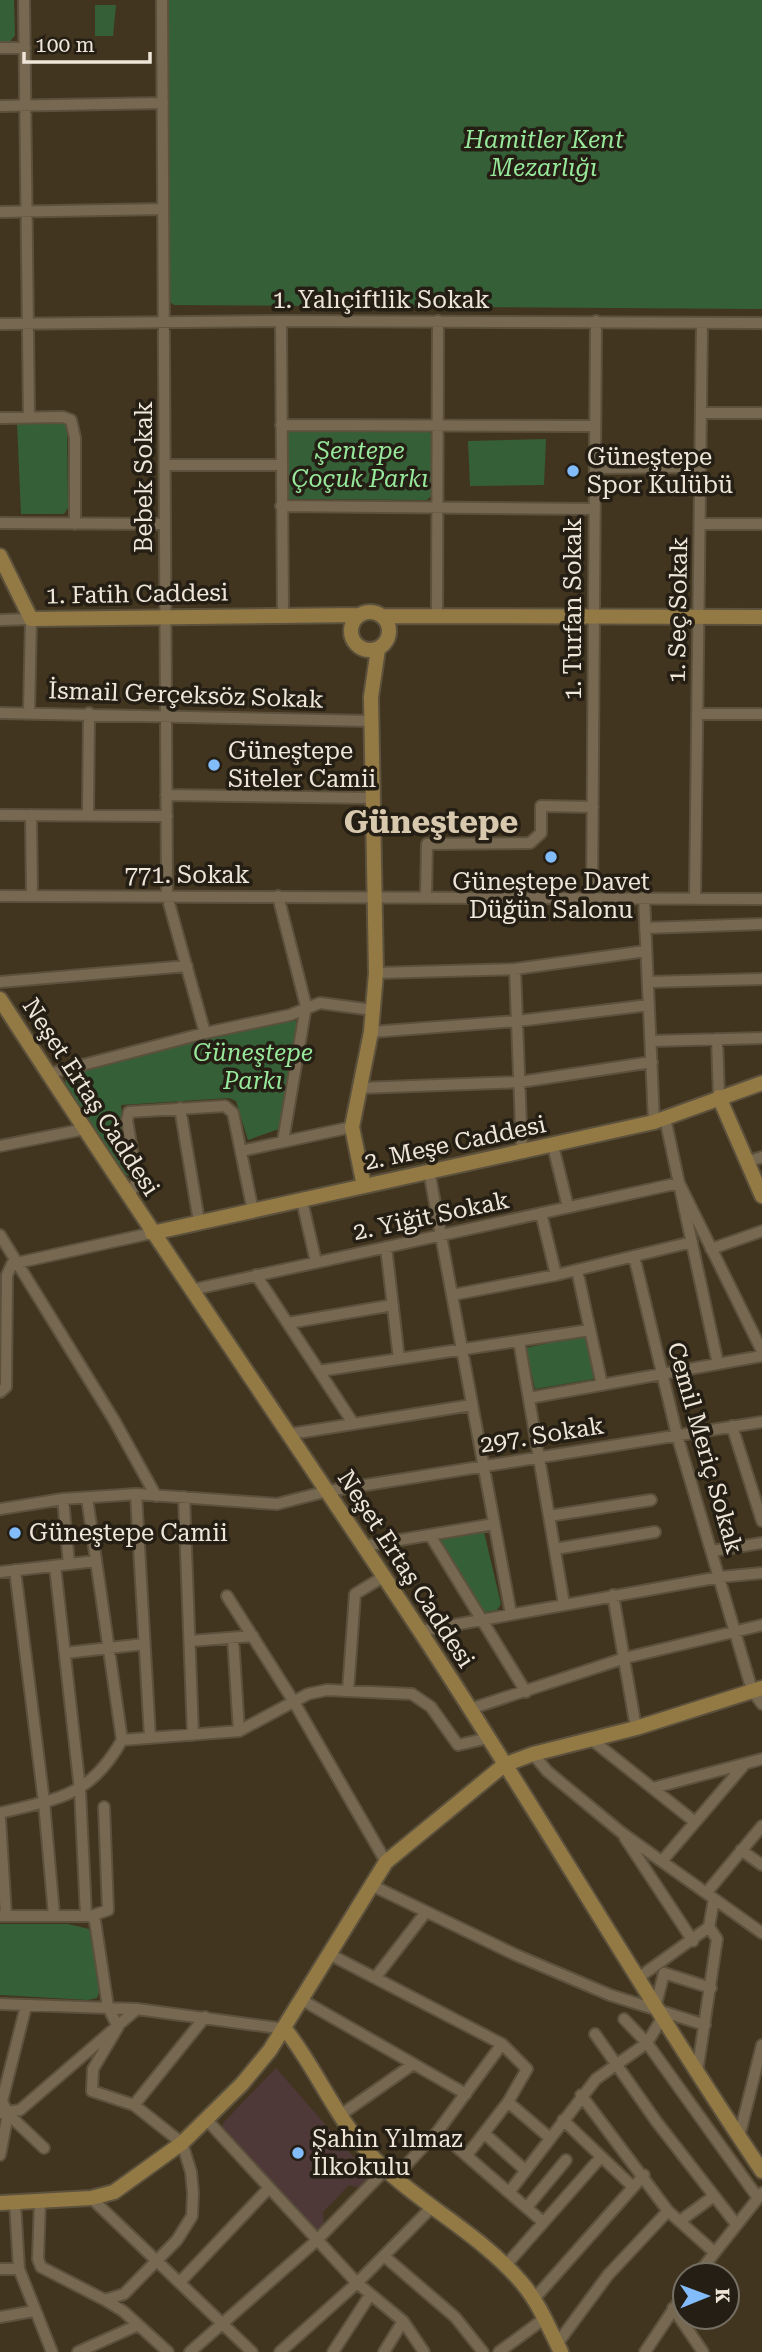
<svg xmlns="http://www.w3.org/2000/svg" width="762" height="2352" font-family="'Roboto Serif',serif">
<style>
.education{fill:#4e3938}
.green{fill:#356037}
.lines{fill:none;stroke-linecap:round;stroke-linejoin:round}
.street-casing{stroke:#5c513d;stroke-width:14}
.secondary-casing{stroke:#5c513d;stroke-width:18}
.street{stroke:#776951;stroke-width:10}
.secondary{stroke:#937a45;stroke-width:14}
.poi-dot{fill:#83bcfb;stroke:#241e14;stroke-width:2.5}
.labels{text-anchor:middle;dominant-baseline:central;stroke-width:7;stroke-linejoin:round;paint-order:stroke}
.park-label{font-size:24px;font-style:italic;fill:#97e89a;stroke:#241e14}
.street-label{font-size:24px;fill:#efe6d9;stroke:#241e14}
.poi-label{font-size:24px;fill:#efe6d9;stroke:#241e14;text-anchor:start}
.district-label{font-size:32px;font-weight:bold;fill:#d8c8ae;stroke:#241e14}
</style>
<rect width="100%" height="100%" fill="#42351f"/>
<path class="education" d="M276,2068L372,2178L361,2188L349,2185L323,2212L324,2224L316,2231L223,2129V2123Z"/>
<path class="green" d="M0,0H14L15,35L9,43H0Z
M166,0H762V309L174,305L169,301Z
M95,5H116L113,36H95Z
M58,420L67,426L68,508L64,514H21L17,422Z
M290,430L430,432L433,435V494L427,500L288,499L286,434Z
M546,439L544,485L470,486L468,441Z
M287,1020L296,1021L298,1028L279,1129L248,1140L236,1101L229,1098L121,1105L129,1176L121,1172L65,1085L66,1075L74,1069Z
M583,1335L586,1338L594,1379L535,1389L526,1348Z
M483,1528L501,1604L497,1610L485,1612L439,1540L441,1535Z
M0,1924H68L89,1929L101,1986L97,1998L88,2000L0,1995Z"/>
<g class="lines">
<g class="street-casing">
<path id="street" d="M24,0L29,417
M162,0L167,896L205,1033
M0,48H25
M0,106L163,103
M0,212L163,209
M281,321L283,615
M0,324L281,321L762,323
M701,413H762
M0,418L63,417L71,420L75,438V524
M281,425L595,426
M165,465H281
M595,468L700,467
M281,506L595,509
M0,523L165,524
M700,524H762
M437,616L438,321
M0,620L31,619L29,712
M0,713L371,721
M697,714H762
M166,795L371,798
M0,815L167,816
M31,815L32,896
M88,815L89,713
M0,896L762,899
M278,896L306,1006L283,1141
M426,897L427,844L530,843L541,833V806L593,807
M644,897L654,1122
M592,898L596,321
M695,898L702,323
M645,928L762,924
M515,969L522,1153
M376,973L515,969L646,951
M0,982L187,966
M648,982L762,979
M371,1032L518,1021L649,1005
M717,1039L719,1097
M651,1041L762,1038
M48,1074L205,1033L290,1015L320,1003L373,1010
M360,1088L520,1082L652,1062
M180,1108L199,1221
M665,1118L718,1364
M0,1146L85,1129
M553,1146L568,1207
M241,1151L352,1127
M747,1162L762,1157
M429,1171L511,1614
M129,1195L137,1181L127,1120L129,1112L225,1106L233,1113L253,1211
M302,1201L316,1262
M541,1213L556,1275
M0,1235L114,1420L156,1496
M386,1247L399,1359
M711,1249L762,1231
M634,1256L677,1435L752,1690L762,1704
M577,1270L602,1385
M256,1275L353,1423
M191,1290L679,1183L762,1351
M452,1295L556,1275L692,1242
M288,1323L393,1305
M519,1341L564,1604
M319,1371L590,1330
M0,1392L6,1387L7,1275L12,1264L152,1233
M529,1398L762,1356
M732,1426L762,1521
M290,1434L472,1405
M136,1494L150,1737
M184,1497L193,1735
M87,1498L122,1740
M63,1499L69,1564
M0,1509L63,1499L136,1494L277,1504L328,1491L762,1422
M549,1516L651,1500
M430,1535L526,1692
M364,1546L494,1524
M555,1549L655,1532
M712,1551L762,1543
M55,1566L80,1790L86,1915
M15,1570L44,1802L54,1915
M0,1572L96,1561
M613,1595L636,1728
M227,1596L294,1702L386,1862
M420,1631L720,1577L762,1573
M233,1638L239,1731
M190,1641L253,1636
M65,1653L144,1644
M348,1691L355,1594L383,1577
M470,1709L625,1658L762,1625
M592,1740L695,1822
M533,1754L547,1771L622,1833L762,1933
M653,1788L762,1759
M0,1813C59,1798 90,1797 122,1740L239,1731L308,1694L327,1690L412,1694L431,1707L458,1745L488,1738
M0,1819L6,1916
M625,1838L693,1941
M741,1850L762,1865
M662,1861L744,1765
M371,1885L516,1955L610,1995L705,2025
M707,1892L762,1826
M0,1916H91L108,1910L104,1807
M91,1916L95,1921L108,2007L118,2027
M329,1954L502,2044L527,2069L508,2102L467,2155
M375,1978L426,1912
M638,1978L709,1927L714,1899
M302,2000L466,2094
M0,2004L137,2009L285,2029
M655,2008L664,1973L711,1988
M624,2019L647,2043L758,2198
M595,2034L656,2121L736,2224
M697,2073L717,1939L709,1927
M581,2095L668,2211L714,2252
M508,2102L550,2138
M134,2105L205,2017
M0,2113L20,2110L137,2009
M8,2114L44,2148
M339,2116L412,2065
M207,2120L357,2283L403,2321L424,2352
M563,2120L632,2186
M438,2131L543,2222
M485,2134L525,2170
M739,2137L762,2045
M0,2155L8,2114L2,2101L26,2006
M395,2177L438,2131L502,2044
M510,2191L596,2079L647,2043L662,2018
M91,2198L252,2352
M40,2201L38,2259L41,2267L105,2300L124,2294L177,2240L192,2216L193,2193L191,2172L182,2143L134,2105L92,2091L93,2069L118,2027
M15,2202L19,2269L52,2352
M527,2207L566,2160
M680,2221L714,2196
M384,2256L455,2317L483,2352
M506,2265L601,2157
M0,2269H19
M697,2275L762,2193
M180,2282L269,2188
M534,2299L644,2175
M105,2300L123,2311L168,2352
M673,2308L703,2352
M0,2317L34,2311
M557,2344L608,2275L668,2211
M78,2352L138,2325
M190,2352L316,2241L386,2169
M280,2352L357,2283L432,2207
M333,2352L370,2295
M384,2352L403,2321
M499,2352L545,2318
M645,2352L685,2292"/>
</g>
<g class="secondary-casing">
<path id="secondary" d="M0,556L31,619L359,615
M351 631a19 19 0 1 1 38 0a19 19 0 1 1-38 0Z
M383,616L762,617
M0,999C137,1212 281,1420 420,1631C537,1809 643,1994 762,2171
M719,1097L762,1196
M364,1186L352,1127L371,1032L376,973L371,697L378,649
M152,1233L654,1122L762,1083
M285,2029C316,2068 334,2115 368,2152C414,2202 478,2231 522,2283C539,2303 549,2328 561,2352
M0,2203L91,2198L114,2192L182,2143L242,2084L270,2050L386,1862L504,1765L533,1754L636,1728L762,1688"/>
</g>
<use href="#street" class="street"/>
<use href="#secondary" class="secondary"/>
</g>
<g class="poi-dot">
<circle cx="573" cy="471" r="7"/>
<circle cx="214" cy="765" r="7"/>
<circle cx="551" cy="857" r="7"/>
<circle cx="15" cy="1533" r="7"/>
<circle cx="298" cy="2153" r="7"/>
</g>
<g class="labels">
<g class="park-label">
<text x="544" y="140">Hamitler Kent<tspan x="544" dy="28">Mezarlığı</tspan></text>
<text x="360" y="451">Şentepe<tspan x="360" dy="28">Çoçuk Parkı</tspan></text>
<text x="253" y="1053">Güneştepe<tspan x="253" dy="28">Parkı</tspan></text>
</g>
<g class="street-label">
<text x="381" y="300">1. Yalıçiftlik Sokak</text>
<text transform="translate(144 477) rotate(-90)">Bebek Sokak</text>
<text transform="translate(137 594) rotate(-1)">1. Fatih Caddesi</text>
<text transform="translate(573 609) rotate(-90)">1. Turfan Sokak</text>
<text transform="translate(678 610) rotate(-89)">1. Seç Sokak</text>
<text transform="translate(186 695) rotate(2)">İsmail Gerçeksöz Sokak</text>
<text x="187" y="875">771. Sokak</text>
<text transform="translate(91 1097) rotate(57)">Neşet Ertaş Caddesi</text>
<text transform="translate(455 1143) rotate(-12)">2. Meşe Caddesi</text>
<text transform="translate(431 1216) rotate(-12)">2. Yiğit Sokak</text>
<text transform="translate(542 1435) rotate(-9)">297. Sokak</text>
<text transform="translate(705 1448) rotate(74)">Cemil Meriç Sokak</text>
<text transform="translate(406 1569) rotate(57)">Neşet Ertaş Caddesi</text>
</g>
<g class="poi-label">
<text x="587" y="457">Güneştepe<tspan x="587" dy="28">Spor Kulübü</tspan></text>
<text x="228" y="751">Güneştepe<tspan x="228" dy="28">Siteler Camii</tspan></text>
<text x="551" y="882" text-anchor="middle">Güneştepe Davet<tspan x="551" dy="28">Düğün Salonu</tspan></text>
<text x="29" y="1533">Güneştepe Camii</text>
<text x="312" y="2139">Şahin Yılmaz<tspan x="312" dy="28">İlkokulu</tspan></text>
</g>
<g class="district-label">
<text x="431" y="822">Güneştepe</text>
</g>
</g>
<g transform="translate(706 2296) rotate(89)"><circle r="33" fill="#241e14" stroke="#756e63" stroke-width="2"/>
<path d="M0-5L12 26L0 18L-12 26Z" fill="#83bcfb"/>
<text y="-10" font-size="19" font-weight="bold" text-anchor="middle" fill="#efe6d9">K</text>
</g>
<path d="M24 52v10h126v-10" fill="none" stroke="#efe6d9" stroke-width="3.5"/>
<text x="35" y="52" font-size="21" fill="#efe6d9" stroke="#241e14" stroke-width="5" paint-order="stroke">100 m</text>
</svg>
